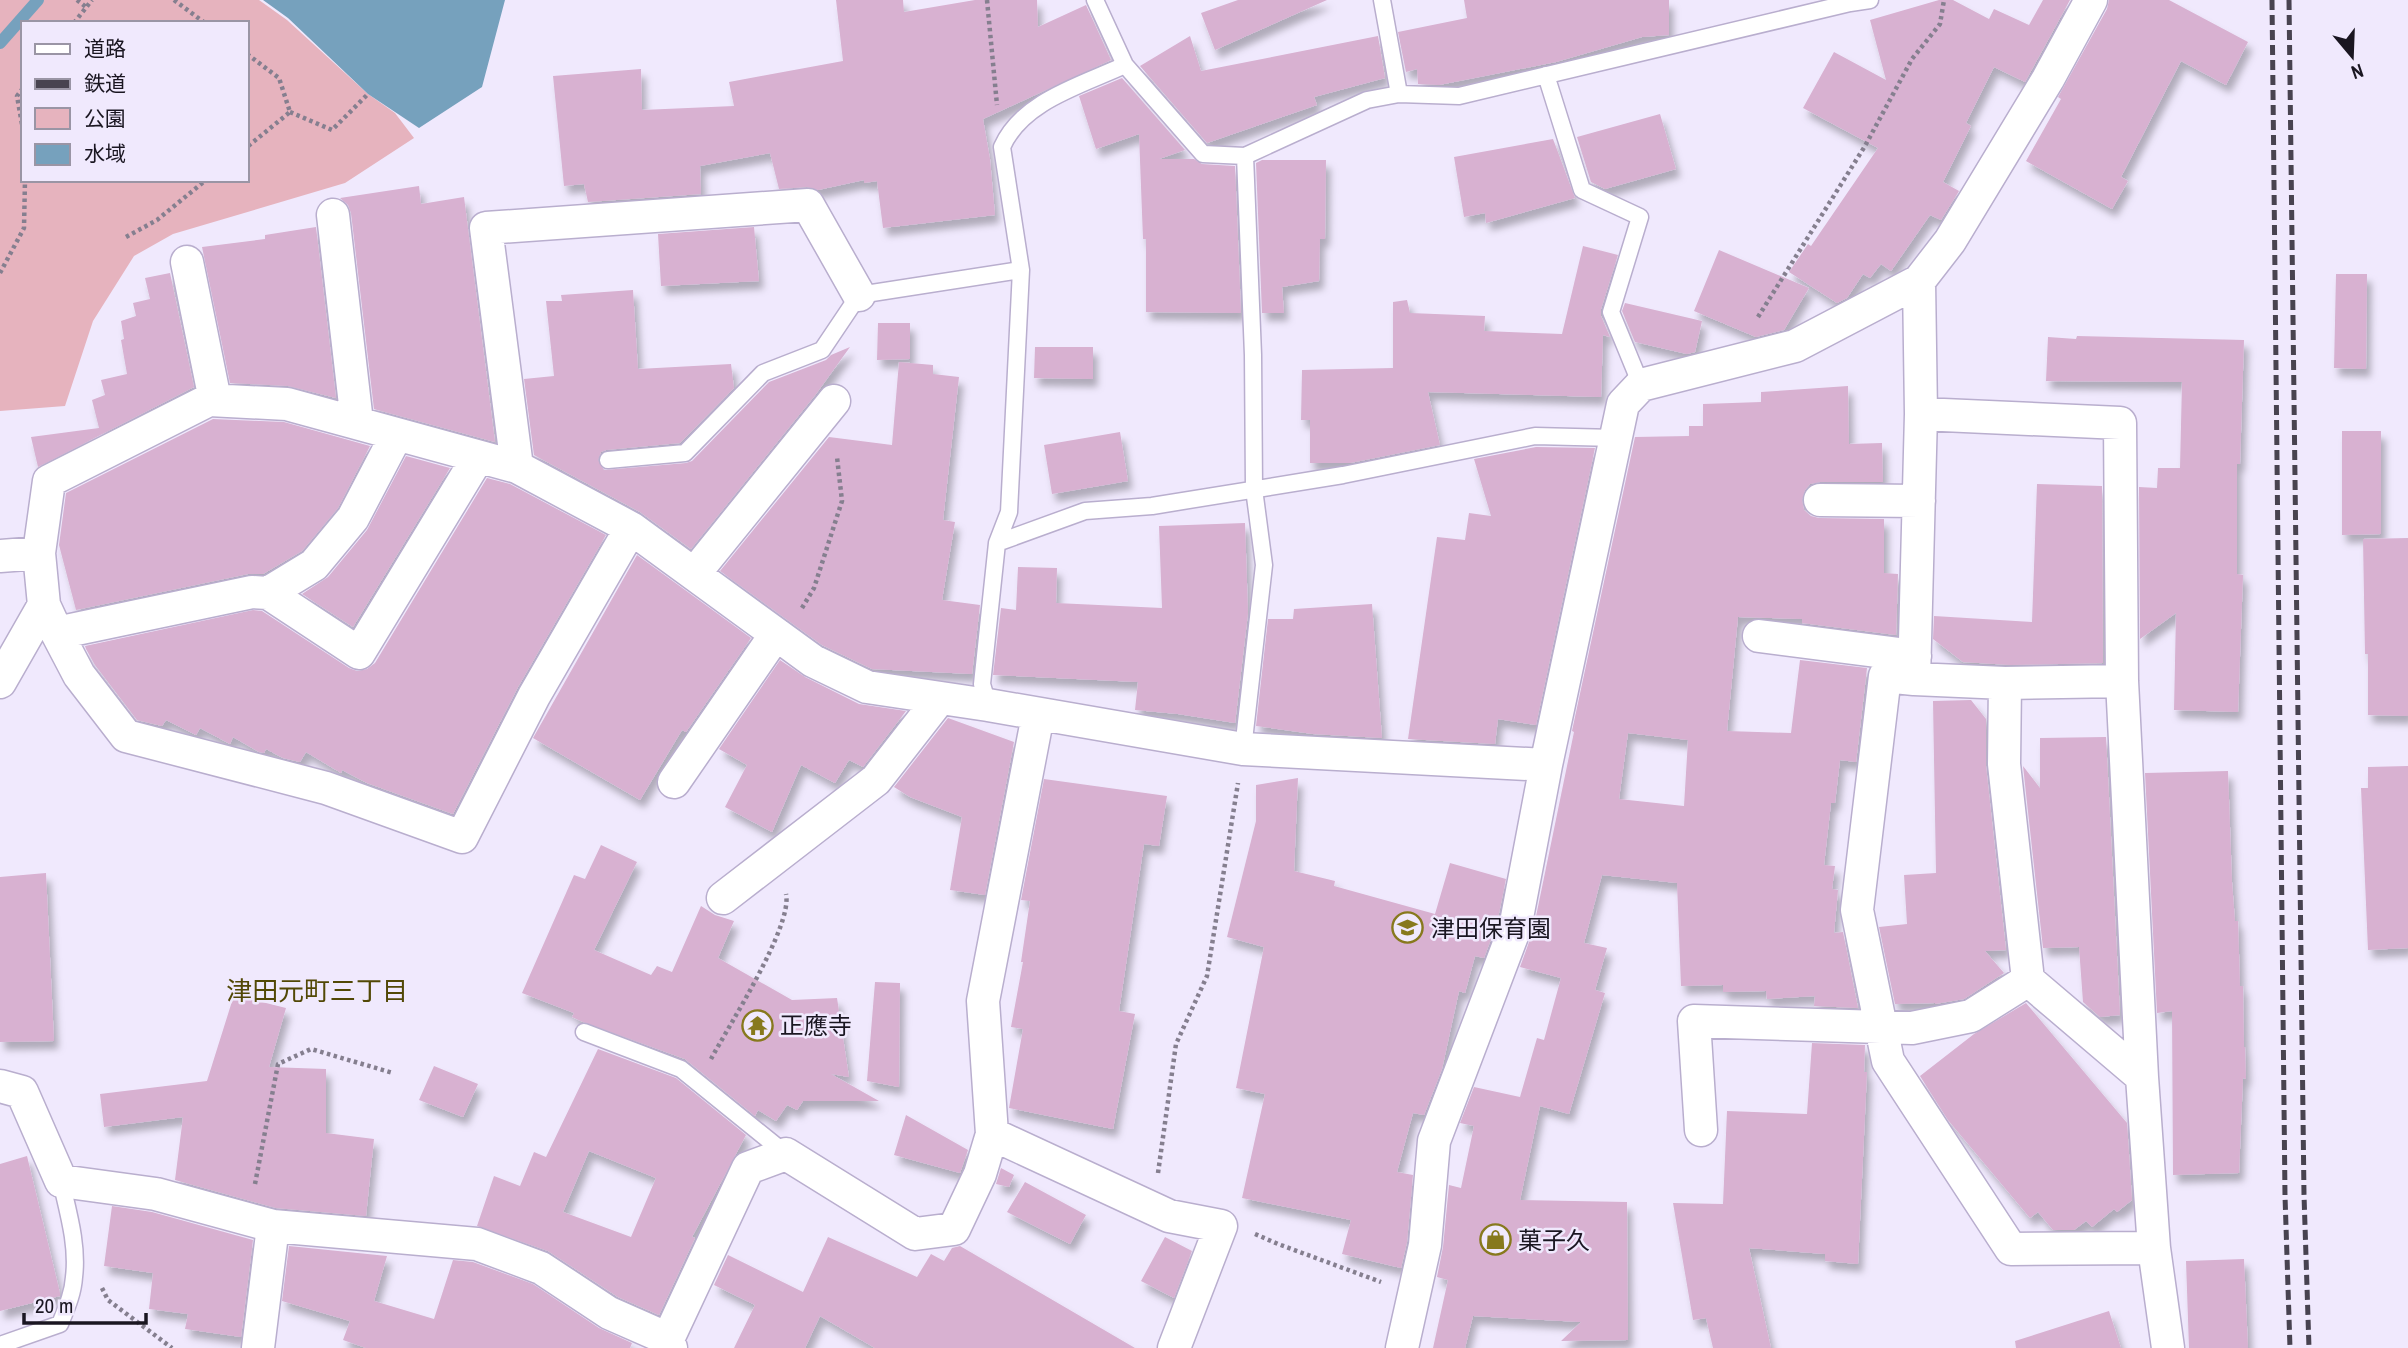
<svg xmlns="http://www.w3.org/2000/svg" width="2408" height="1348" viewBox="0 0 2408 1348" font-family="'Archivo Narrow','Noto Sans JP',sans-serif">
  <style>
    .green { fill: #e6b3be; fill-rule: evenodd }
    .water { fill: #76a1bd }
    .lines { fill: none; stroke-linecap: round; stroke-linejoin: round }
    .stream { stroke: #76a1bd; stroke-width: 12 }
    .building { fill: #d8b1d1; fill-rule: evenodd; filter: url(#shadow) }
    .service-casing { stroke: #b9aece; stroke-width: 19 }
    .minor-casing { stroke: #b9aece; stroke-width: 35 }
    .path { stroke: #857f8f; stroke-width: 4.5; stroke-dasharray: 3.5 3.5; stroke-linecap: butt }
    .service { stroke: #fff; stroke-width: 16 }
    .minor { stroke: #fff; stroke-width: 32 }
    .rail { stroke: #484350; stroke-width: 5; stroke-dasharray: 10 5; stroke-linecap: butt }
    .labels { text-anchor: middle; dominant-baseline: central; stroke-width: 5; stroke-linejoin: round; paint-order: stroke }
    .poi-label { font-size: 24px; fill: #1a1621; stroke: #f0e9fd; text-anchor: start }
    .neighbourhood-label { font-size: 26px; fill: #524806; stroke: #f0e9fd }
  </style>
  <defs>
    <filter id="shadow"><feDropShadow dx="4.5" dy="8" stdDeviation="3.5" flood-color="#0004"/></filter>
  </defs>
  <rect width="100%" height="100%" fill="#f0e9fd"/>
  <path class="green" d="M 0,0 L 259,0 L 287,20 L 368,94 L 395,113 L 414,138 L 345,183 L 173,234 L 134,256 L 93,321 L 65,406 L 0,411 ZM 23,23 L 247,23 L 247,180 L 23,180 Z"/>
  <path class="water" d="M 263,0 L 505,0 L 482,87 L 419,128 L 368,94 L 288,18 Z"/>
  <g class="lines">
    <path class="stream" d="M 0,43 L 38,0"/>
  </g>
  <path class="building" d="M 836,0 L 903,0 L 904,12 L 975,0 L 1037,0 L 1038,27 L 1086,5 L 1111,60 L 983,119 L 990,159 L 995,215 L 883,228 L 877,181 L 864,183 L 864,180 L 818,190 L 807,187 L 779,189 L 770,153 L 700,166 L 701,194 L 588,202 L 584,184 L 564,186 L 553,76 L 641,69 L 642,110 L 734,106 L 729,82 L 843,61 Z
    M 1238,0 L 1327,0 L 1215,50 L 1201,13 Z
    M 1464,0 L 1669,0 L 1669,35 L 1642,37 L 1556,62 L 1439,85 L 1418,84 L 1417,69 L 1406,72 L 1398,32 L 1467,18 Z
    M 1939,0 L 1953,0 L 1989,19 L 1994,9 L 2029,25 L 2043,0 L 2070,0 L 2025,82 L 1994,67 L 1966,123 L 1971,126 L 1943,182 L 1959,191 L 1941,220 L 1930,215 L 1891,271 L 1881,264 L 1870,278 L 1863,274 L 1847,298 L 1837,303 L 1789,272 L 1808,244 L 1811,246 L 1878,148 L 1803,108 L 1834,52 L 1886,80 L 1870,20 Z
    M 2109,0 L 2169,0 L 2248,42 L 2226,85 L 2181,61 L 2121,177 L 2128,181 L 2112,209 L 2026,161 L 2061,99 L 2058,97 L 2107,9 Z
    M 1190,36 L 1201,71 L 1378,36 L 1385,78 L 1314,97 L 1317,105 L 1207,143 L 1140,66 Z
    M 1122,78 L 1185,150 L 1159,159 L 1194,159 L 1202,164 L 1235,166 L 1241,313 L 1146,312 L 1146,239 L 1143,239 L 1139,134 L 1096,149 L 1079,96 Z
    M 1660,114 L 1676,169 L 1605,189 L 1591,182 L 1577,137 Z
    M 1553,139 L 1575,198 L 1486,223 L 1485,213 L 1464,217 L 1454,157 Z
    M 1262,160 L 1326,160 L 1325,239 L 1320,239 L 1319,281 L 1282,287 L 1284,313 L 1262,313 L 1256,163 Z
    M 419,186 L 421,204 L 464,197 L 495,442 L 374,409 L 351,213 L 348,205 L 340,198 Z
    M 316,227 L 336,398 L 288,386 L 230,383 L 202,247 L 265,239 L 265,235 Z
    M 754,227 L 759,281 L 661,286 L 658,234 Z
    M 1583,246 L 1618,255 L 1601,309 L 1601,316 L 1610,337 L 1603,335 L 1601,397 L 1428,392 L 1440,445 L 1350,463 L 1310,463 L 1310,420 L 1301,420 L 1302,370 L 1393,368 L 1393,302 L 1407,300 L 1410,313 L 1485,316 L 1484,331 L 1562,334 Z
    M 1719,250 L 1809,288 L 1784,330 L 1756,337 L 1694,311 Z
    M 170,273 L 194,387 L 38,467 L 31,437 L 99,428 L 92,400 L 105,395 L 101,380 L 127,374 L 121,340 L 124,339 L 121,321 L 136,316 L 133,303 L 150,299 L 145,278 Z
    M 2336,274 L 2367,274 L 2366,369 L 2334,368 Z
    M 633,290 L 638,369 L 731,364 L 734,388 L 680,443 L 606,450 L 601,452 L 598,460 L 604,470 L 686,463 L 692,461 L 769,382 L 826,360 L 831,355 L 850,347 L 816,394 L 691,549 L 640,512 L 534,455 L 524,379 L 554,376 L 546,301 L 562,301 L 561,295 Z
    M 1625,303 L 1702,321 L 1695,352 L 1687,354 L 1635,342 L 1622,311 Z
    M 878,323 L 910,323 L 910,359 L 877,360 Z
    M 2077,336 L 2244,340 L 2240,464 L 2237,464 L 2237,574 L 2243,575 L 2238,712 L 2174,710 L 2176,613 L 2140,639 L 2139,487 L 2157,488 L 2158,468 L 2180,468 L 2182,382 L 2046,381 L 2048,337 L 2076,339 Z
    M 1035,347 L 1093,347 L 1093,379 L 1034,378 Z
    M 899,362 L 933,365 L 933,374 L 959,377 L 943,520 L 955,522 L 942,600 L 980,605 L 972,674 L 872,669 L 822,645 L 720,571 L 829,437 L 892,445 Z
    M 1848,386 L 1849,444 L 1882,443 L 1883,482 L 1820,482 L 1810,484 L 1805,490 L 1802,500 L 1804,510 L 1811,516 L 1819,518 L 1884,519 L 1884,573 L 1898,574 L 1896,635 L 1802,623 L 1802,619 L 1738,617 L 1727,731 L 1791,733 L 1800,660 L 1867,668 L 1856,762 L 1840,760 L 1835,803 L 1831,803 L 1824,865 L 1835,866 L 1832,889 L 1838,890 L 1834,933 L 1843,932 L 1858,1008 L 1814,1006 L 1815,996 L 1767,999 L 1766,991 L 1723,992 L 1723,985 L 1681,986 L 1677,883 L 1602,875 L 1584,943 L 1607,948 L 1595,990 L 1605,993 L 1569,1114 L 1540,1106 L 1520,1200 L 1627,1202 L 1628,1340 L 1561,1341 L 1581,1322 L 1473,1316 L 1465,1348 L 1433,1348 L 1448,1280 L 1437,1277 L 1443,1247 L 1449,1185 L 1461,1188 L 1474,1126 L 1460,1123 L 1474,1087 L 1520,1097 L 1537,1038 L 1544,1040 L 1561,978 L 1520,967 L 1533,931 L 1574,732 L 1572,731 L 1635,437 L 1689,436 L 1689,426 L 1703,426 L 1703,404 L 1761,402 L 1761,392 ZM 1628,733 L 1688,740 L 1684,806 L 1619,799 Z
    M 213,419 L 284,422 L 370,446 L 338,508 L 302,551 L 263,574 L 248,574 L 76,610 L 59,545 L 66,493 Z
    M 2342,431 L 2381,431 L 2381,534 L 2342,535 Z
    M 1120,432 L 1128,481 L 1052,494 L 1044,445 Z
    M 1536,447 L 1595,448 L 1536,725 L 1498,719 L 1495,744 L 1408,739 L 1437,537 L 1465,540 L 1469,513 L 1491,516 L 1474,459 Z
    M 406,456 L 450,468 L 353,627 L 302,594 L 328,577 L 367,530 Z
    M 487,478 L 510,484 L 606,535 L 518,687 L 453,814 L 367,783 L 342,770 L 341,773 L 306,752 L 300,762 L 283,758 L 266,749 L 264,753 L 259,752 L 233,737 L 230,744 L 200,728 L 196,735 L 166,720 L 162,726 L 137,720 L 95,665 L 86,649 L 85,646 L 253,610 L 262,611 L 349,668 L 357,671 L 367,669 L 375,663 Z
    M 2037,484 L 2102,486 L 2103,663 L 2011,665 L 1963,662 L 1933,639 L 1934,616 L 2032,622 Z
    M 1245,523 L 1248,613 L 1235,723 L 1178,714 L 1135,710 L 1138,682 L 993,675 L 1001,608 L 1016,610 L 1018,567 L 1057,568 L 1056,603 L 1162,608 L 1159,526 Z
    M 2408,538 L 2408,716 L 2368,715 L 2368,654 L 2365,654 L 2363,539 Z
    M 637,555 L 751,638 L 686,732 L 682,730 L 640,800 L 533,738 Z
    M 1372,604 L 1382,738 L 1313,734 L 1256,726 L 1268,619 L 1293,619 L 1294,609 Z
    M 780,660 L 805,677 L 859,704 L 906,711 L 863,767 L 849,760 L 835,783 L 801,765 L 772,832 L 725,807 L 747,765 L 719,749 Z
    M 1971,700 L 1986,719 L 1986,766 L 2006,950 L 1985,951 L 2004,973 L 1964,999 L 1935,1004 L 1935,1003 L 1895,1004 L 1879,927 L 1907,924 L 1904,875 L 1936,873 L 1933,701 Z
    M 948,718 L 1014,742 L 985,895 L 950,890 L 962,817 L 910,797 L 894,787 Z
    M 2106,737 L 2120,1015 L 2100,1017 L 2083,1002 L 2079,947 L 2043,948 L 2023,766 L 2040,788 L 2040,738 Z
    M 2408,766 L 2408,948 L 2368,950 L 2361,788 L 2368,788 L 2368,767 Z
    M 2228,771 L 2232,882 L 2235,921 L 2238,921 L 2240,986 L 2243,986 L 2244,1047 L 2245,1047 L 2246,1079 L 2243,1078 L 2239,1173 L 2173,1175 L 2172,1011 L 2157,1013 L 2145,773 Z
    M 1298,778 L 1294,871 L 1335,881 L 1334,886 L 1435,914 L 1450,863 L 1506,879 L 1497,923 L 1484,958 L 1475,956 L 1465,993 L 1459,991 L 1442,1069 L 1424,1115 L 1413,1113 L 1397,1172 L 1413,1175 L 1407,1242 L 1401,1268 L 1342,1254 L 1351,1220 L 1242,1198 L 1265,1094 L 1236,1088 L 1264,947 L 1227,937 L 1256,821 L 1256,785 Z
    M 1044,779 L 1167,796 L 1159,846 L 1144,844 L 1119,1011 L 1135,1014 L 1113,1129 L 1009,1108 L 1023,1029 L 1011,1027 L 1023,962 L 1021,962 L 1030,901 L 1021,900 Z
    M 601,845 L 637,862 L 594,950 L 651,975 L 657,966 L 672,972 L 701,906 L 715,915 L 734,921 L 718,958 L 792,1000 L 837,998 L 849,1077 L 831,1074 L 879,1101 L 803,1101 L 797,1110 L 787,1105 L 776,1121 L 758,1110 L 755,1116 L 685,1059 L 583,1022 L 572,1017 L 574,1013 L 522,993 L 574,875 L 585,879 Z
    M 46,873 L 54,1041 L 0,1042 L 0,877 Z
    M 875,982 L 900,983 L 899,1087 L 867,1081 Z
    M 234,995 L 286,1008 L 269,1067 L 326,1069 L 326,1133 L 374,1139 L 366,1216 L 276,1208 L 175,1180 L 183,1117 L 104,1127 L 100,1094 L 207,1081 Z
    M 2026,1003 L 2127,1123 L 2132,1200 L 2117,1212 L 2114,1209 L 2092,1227 L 2086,1221 L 2074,1230 L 2053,1230 L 2038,1212 L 2030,1218 L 1948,1120 L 1920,1076 L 1974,1034 Z
    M 1812,1043 L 1865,1045 L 1864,1072 L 1867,1072 L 1858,1264 L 1825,1261 L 1825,1254 L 1749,1248 L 1771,1348 L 1713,1348 L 1706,1318 L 1693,1320 L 1673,1203 L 1723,1204 L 1727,1111 L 1807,1114 Z
    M 598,1049 L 676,1078 L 746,1135 L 692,1237 L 695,1238 L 659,1315 L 618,1297 L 548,1251 L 477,1226 L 494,1176 L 520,1186 L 534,1152 L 546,1157 ZM 589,1151 L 656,1178 L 631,1237 L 563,1212 Z
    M 434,1066 L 478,1084 L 463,1117 L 419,1100 Z
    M 906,1115 L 968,1150 L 960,1173 L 894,1155 Z
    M 27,1156 L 60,1293 L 60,1296 L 0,1311 L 0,1164 Z
    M 1001,1168 L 1014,1175 L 1009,1187 L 996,1184 Z
    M 1025,1182 L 1086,1215 L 1070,1244 L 1007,1212 Z
    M 112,1206 L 152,1212 L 253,1240 L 241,1337 L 185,1329 L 188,1314 L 149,1309 L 153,1273 L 104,1266 Z
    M 828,1237 L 917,1277 L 931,1254 L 944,1261 L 952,1248 L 960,1246 L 1135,1348 L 875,1348 L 820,1316 L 805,1348 L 734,1348 L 755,1305 L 714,1285 L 728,1255 L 803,1292 Z
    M 1165,1237 L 1192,1251 L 1174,1298 L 1141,1281 Z
    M 289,1246 L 387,1256 L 374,1301 L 434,1319 L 453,1260 L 473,1262 L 533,1284 L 599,1328 L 632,1343 L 630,1348 L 366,1348 L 343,1340 L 350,1321 L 282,1301 Z
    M 2244,1259 L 2248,1348 L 2189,1348 L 2186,1261 Z
    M 2109,1311 L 2121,1348 L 2016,1348 L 2015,1341 Z"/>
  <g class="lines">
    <defs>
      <path id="service" d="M 1095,0 L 1125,65 L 1203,154 L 1245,156 L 1367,100 L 1399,94 L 1459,96 L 1850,3 L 1870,0
        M 1382,0 L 1399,94
        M 1546,75 L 1582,190 L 1640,217 L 1611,312 L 1641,385
        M 608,460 L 685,453 L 763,373 L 822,350 L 859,295 L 1021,270
        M 997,543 L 1085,511 L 1152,506 L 1343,475 L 1535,436 L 1615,438
        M 988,705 L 982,684 L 997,543 L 1009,512 L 1021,270 L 1002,147 C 1022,101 1082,85 1125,65
        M 1243,749 L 1264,565 L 1254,489 L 1253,355 L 1245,156
        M 584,1032 L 681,1069 L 786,1154
        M 0,1345 L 60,1324 C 66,1309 73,1294 74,1277 C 78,1245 68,1212 61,1181"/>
      <path id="minor" d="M 333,215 L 357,422
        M 187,262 L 215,400
        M 1919,281 L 1921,414 L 1914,679 L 2005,683 L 2122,681
        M 1921,414 L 2120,423 L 2122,681 L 2142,1077 L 2154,1248 L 2168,1348
        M 517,467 L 486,228 L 808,205 L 859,295
        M 1820,500 L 1919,501
        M 39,553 L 49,481 L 209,400 L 287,404 L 517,467 L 631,528 L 813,661 L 867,687 L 988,705 L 1243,749 L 1546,765
        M 0,556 L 39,553 L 44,605 L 57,633 L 79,675 L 126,736 L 326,788 L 462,837 L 534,696 L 631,528
        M 694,574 L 834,401
        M 268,593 L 314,565 L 353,518 L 397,434
        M 57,633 L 252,592 L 268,593 L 359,653 L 478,457
        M 1759,636 L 1915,656
        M 1914,679 L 1885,676 L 1857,910 L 1888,1061 L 2011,1249 L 2154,1248
        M 0,682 L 44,605
        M 2005,683 L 2004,764 L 2028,980 L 2142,1077
        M 674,782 L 776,634
        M 723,898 L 876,780 L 940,698
        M 0,1086 L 22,1092 L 61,1181 L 156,1194 L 273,1226 L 477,1244 L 541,1268 L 609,1313 L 668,1339 L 671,1348
        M 1701,1130 L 1694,1021 L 1912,1028 L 1971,1016 L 2028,980
        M 992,1134 L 1169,1216 L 1221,1226 L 1174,1348
        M 668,1339 L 748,1168 L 786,1154 L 915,1234 L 954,1229 L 980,1174 L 992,1134 L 983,1001 L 1038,715
        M 258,1348 L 273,1226
        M 1402,1348 L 1425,1245 L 1434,1141 L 1515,928 L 1546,765 L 1623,404 L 1641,385 L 1795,346 L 1919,281 L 1950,241 L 2048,79 L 2091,0"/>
    </defs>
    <use href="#service" class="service-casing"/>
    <use href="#minor" class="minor-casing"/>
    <path class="path" d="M 77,0 L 86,7
      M 174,0 L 205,23
      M 987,0 L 997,105
      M 74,23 L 92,0
      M 247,54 L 279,78 L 290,112 L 247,147
      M 23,88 L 17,96 L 23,130
      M 290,112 L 332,130 L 368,94
      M 126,237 L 157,220 L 206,180
      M 0,273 L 24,228 L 25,180
      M 1758,317 L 1865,146 L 1912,59 L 1940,24 L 1944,0
      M 802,608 L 814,588 L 842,501 L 837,457
      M 711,1059 C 728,1027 793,926 786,894
      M 1158,1173 L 1176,1044 L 1207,976 L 1238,783
      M 255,1184 L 278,1064 L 311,1049 L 393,1073
      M 1255,1234 L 1278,1244 L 1381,1282
      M 102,1288 L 108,1300 L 172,1348"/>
    <use href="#service" class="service"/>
    <use href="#minor" class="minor"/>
    <path class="rail" d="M 2272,0 L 2285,1196 L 2290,1348
      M 2289,0 L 2304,1195 L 2309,1348"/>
  </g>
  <defs>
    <symbol id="school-ring" viewBox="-11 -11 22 22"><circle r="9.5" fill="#f0e9fd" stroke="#87791d" stroke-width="1.5"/><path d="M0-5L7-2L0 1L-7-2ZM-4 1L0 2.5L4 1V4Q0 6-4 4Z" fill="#87791d"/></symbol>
    <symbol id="temple-ring" viewBox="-11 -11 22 22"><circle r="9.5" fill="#f0e9fd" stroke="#87791d" stroke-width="1.5"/><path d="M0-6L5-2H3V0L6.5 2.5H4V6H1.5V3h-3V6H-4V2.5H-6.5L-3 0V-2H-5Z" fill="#87791d"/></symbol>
    <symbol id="shop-ring" viewBox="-11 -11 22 22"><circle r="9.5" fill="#f0e9fd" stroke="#87791d" stroke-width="1.5"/><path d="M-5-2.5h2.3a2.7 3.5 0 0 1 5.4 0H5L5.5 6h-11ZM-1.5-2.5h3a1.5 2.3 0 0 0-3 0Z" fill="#87791d"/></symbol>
  </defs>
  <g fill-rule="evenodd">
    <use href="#school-ring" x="1390" y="910" width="35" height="35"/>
    <use href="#temple-ring" x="740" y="1008" width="35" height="35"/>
    <use href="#shop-ring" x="1478" y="1222" width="35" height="35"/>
  </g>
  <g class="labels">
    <g class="poi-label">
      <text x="1431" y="928">津田保育園</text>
      <text x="780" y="1025">正應寺</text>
      <text x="1518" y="1240">菓子久</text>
    </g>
    <g class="neighbourhood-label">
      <text x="317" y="990">津田元町三丁目</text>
    </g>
  </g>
  <rect x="21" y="21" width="228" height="161" fill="#f0e9fd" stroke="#9a95a5" stroke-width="2"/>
  <rect x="35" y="44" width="35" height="10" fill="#ffffff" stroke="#9a95a5" stroke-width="2"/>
  <text x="84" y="56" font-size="21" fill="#1a1621">道路</text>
  <rect x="35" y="79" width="35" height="10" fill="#484350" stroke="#9a95a5" stroke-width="2"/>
  <text x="84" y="91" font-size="21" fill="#1a1621">鉄道</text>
  <rect x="35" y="108" width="35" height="21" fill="#e6b3be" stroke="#9a95a5" stroke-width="2"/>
  <text x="84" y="126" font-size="21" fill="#1a1621">公園</text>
  <rect x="35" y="144" width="35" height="21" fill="#76a1bd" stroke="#9a95a5" stroke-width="2"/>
  <text x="84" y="161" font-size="21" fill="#1a1621">水域</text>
  <g transform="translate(2352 56) rotate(161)" stroke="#f0e9fd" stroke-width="5" paint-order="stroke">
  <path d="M0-5L12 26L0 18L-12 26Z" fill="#1a1621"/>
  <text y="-10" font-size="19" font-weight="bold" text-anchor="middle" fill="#1a1621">N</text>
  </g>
  <path d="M24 1313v10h122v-10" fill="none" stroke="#1a1621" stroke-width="3.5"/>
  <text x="35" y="1313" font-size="21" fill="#1a1621" stroke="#f0e9fd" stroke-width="5" paint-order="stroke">20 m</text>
</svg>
